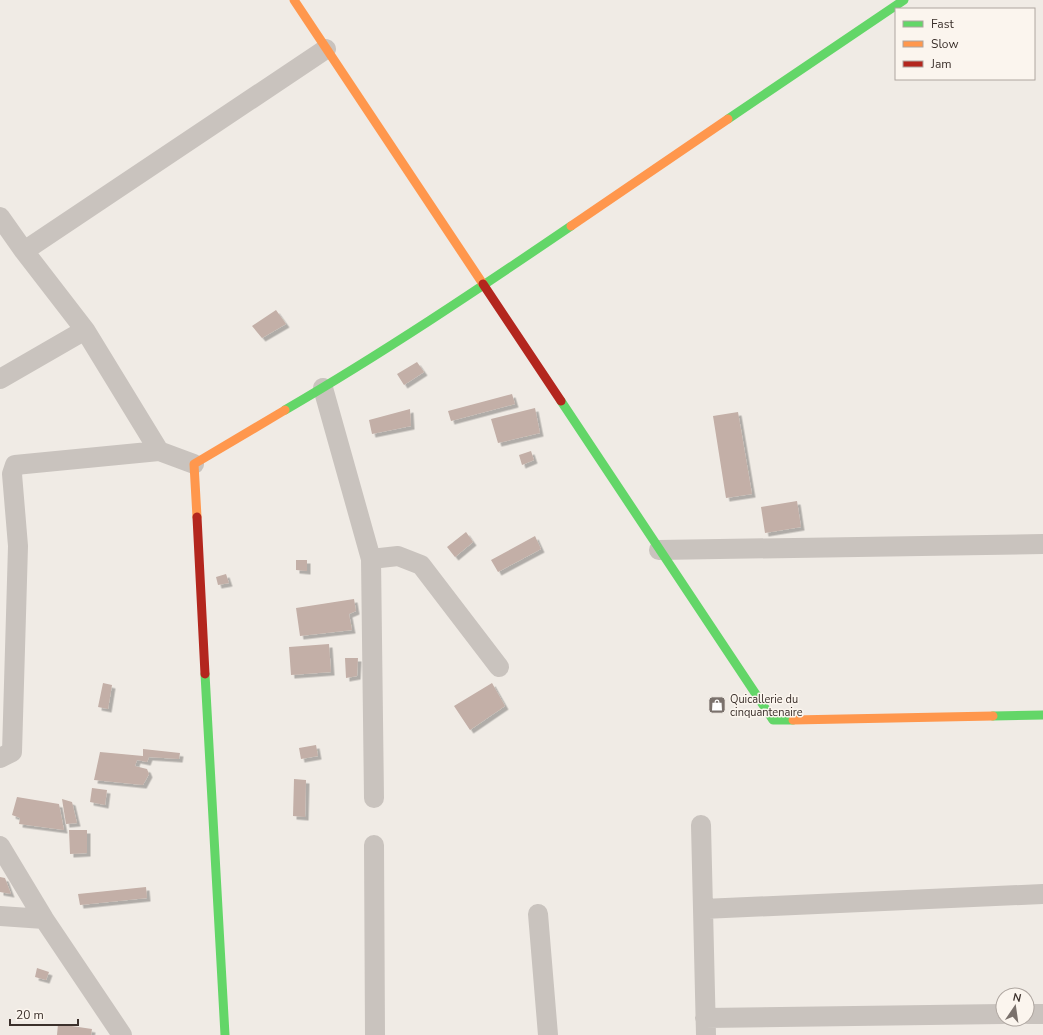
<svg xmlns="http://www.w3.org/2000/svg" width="1043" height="1035" viewBox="0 0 1043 1035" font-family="'Nunito Sans',sans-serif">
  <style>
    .building { fill: #c3afa7; filter: url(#shadow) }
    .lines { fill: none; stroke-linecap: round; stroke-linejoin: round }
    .street { stroke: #c9c3be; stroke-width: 20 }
    .fast { stroke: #63d668; stroke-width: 9 }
    .slow { stroke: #ff974d; stroke-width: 9 }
    .jam { stroke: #b3261e; stroke-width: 9 }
    .labels { text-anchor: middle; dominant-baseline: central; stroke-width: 3; stroke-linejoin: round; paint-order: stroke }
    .poi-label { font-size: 11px; fill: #3b302b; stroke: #fbf5ee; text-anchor: start }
  </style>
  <defs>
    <filter id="shadow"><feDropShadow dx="3.5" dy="3.5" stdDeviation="0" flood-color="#0004"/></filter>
  </defs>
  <rect width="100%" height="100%" fill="#f0ebe5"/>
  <path class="building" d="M 276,310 L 286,324 L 262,338 L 252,326 Z
    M 417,362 L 424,372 L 404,385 L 397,374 Z
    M 512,394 L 515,404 L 451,421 L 448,411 Z
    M 535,408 L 540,433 L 498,443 L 491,419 Z
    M 410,409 L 411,426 L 372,434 L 369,420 Z
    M 738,412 L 752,494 L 726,498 L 713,416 Z
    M 531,451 L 534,460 L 522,465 L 519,455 Z
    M 797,501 L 801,527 L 765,533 L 761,507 Z
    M 466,532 L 473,542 L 455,557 L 447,547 Z
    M 535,536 L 541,549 L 498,572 L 491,560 Z
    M 296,560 L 307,560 L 307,571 L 296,570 Z
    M 226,574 L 229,583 L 218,585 L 216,577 Z
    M 354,599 L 356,611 L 349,614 L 352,630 L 300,636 L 296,608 Z
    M 329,644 L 331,672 L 291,675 L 289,647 Z
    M 345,658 L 358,658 L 357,676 L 346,678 Z
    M 103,683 L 112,685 L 108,709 L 98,707 Z
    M 492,683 L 505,706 L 470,730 L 454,706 Z
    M 316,745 L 318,756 L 301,759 L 299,748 Z
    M 143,749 L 180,753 L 179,759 L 149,757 L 147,762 L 137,760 L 135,766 L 147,769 L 149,774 L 143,785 L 94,780 L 100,752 L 143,756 Z
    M 294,779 L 306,780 L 305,817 L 293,816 Z
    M 92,788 L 107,790 L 105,805 L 90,802 Z
    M 17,797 L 59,804 L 64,830 L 19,824 L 20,818 L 12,815 Z
    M 62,799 L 72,802 L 77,823 L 66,824 Z
    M 69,830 L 87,830 L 87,853 L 70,854 Z
    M 0,877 L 5,878 L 11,894 L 0,892 Z
    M 146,887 L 147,898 L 80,905 L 78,894 Z
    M 37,968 L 49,972 L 46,980 L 35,977 Z
    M 58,1024 L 92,1029 L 91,1035 L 57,1035 Z"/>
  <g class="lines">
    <path class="street" d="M 0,217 L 24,251 L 85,330 L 159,451
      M 24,251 L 326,49
      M 0,379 L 85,330
      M 323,388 L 371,559 L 374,798
      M 659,550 L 1043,544
      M 371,559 L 398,556 L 421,565 L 499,667
      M 0,758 L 12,752 L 18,546 L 12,474 L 15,465 L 159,451 L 194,464
      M 701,825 L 706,1035
      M 374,845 L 375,1035
      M 0,846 L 44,919 L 122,1035
      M 703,909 L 1043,894
      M 538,914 L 548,1035
      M 0,916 L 44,919
      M 1027,1014 L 1043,1014
      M 705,1018 L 1003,1014"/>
    <path class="fast" d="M 728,119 L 904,0
      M 561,401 L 773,720 L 793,720
      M 285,410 C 383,353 477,290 571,226
      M 205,674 L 225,1035
      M 993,716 L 1043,715"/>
    <path class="slow" d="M 294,0 L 483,284
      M 571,226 L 728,119
      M 197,517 L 194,464 L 285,410
      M 793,720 L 993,716"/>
    <path class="jam" d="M 483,284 L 561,401
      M 197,517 L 205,674"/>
  </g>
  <defs>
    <symbol id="shop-square" viewBox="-11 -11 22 22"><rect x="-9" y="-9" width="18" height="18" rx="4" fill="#7a716c" stroke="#fbf5ee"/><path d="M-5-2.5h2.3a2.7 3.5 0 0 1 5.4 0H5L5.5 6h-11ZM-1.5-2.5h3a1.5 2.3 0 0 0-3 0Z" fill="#fff"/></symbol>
  </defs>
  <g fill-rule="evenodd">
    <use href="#shop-square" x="707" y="695" width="20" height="20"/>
  </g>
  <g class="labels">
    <g class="poi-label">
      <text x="730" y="699">Quicallerie du<tspan x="730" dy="13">cinquantenaire</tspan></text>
    </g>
  </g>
  <rect x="895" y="8" width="140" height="72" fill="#fbf5ee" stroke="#aea6a0"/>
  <rect x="903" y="21" width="20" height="6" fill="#63d668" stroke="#aea6a0"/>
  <text x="931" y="28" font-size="12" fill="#3b302b">Fast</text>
  <rect x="903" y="41" width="20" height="6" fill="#ff974d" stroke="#aea6a0"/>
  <text x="931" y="48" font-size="12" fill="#3b302b">Slow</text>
  <rect x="903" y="61" width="20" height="6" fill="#b3261e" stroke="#aea6a0"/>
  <text x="931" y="68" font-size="12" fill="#3b302b">Jam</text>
  <g transform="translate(1015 1007) rotate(13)"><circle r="19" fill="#fbf5ee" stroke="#aea6a0"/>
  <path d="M0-3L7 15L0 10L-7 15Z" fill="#7a716c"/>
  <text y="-6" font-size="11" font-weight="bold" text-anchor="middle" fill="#3b302b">N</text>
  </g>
  <path d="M10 1019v6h68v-6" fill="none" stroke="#3b302b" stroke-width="2"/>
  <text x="16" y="1019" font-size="12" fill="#3b302b" stroke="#fbf5ee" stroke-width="3" paint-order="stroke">20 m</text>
</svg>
